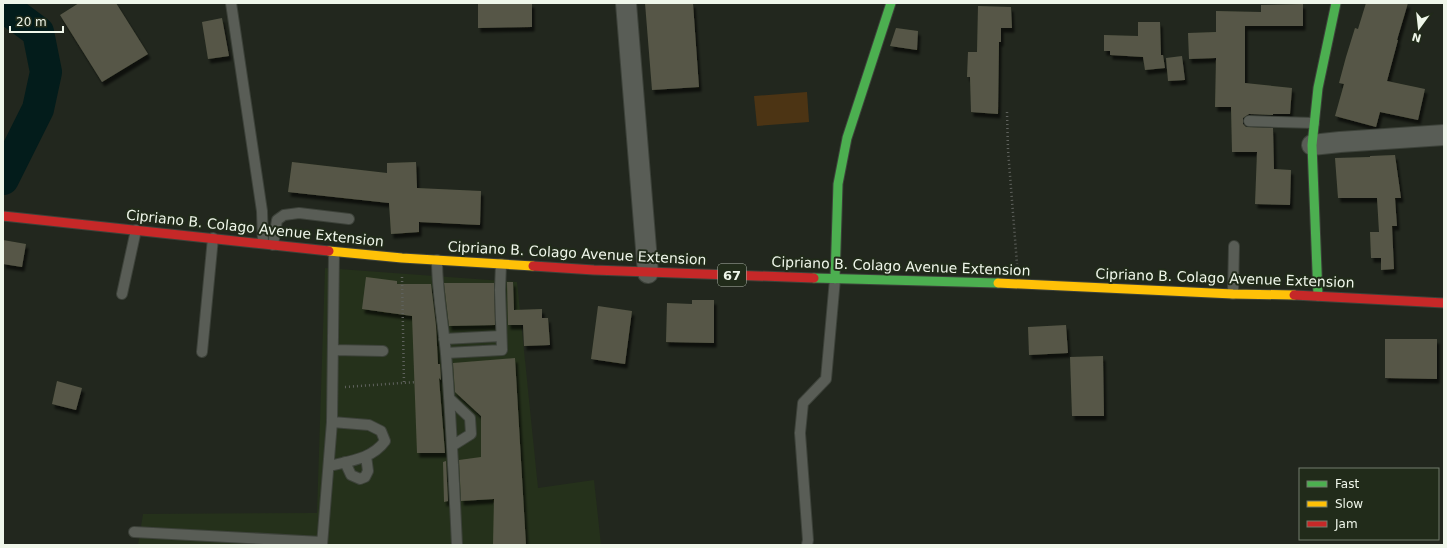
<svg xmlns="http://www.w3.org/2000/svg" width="1447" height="548" viewBox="0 0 1447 548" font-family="'DejaVu Sans',sans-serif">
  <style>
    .built { fill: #25311b }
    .green { fill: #4c3414 }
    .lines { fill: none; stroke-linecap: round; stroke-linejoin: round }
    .river { stroke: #031c1b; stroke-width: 32 }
    .building { fill: #565746; filter: url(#shadow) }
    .lane-casing { stroke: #3d423a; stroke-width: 12 }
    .street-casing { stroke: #3d423a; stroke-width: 22 }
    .fast-casing { stroke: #3d423a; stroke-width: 11 }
    .slow-casing { stroke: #3d423a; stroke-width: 11 }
    .jam-casing { stroke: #3d423a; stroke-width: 11 }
    .path { stroke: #5f625d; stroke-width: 2.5; stroke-dasharray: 1 3; stroke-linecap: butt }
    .lane { stroke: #595d56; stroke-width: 10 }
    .street { stroke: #595d56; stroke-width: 20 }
    .fast { stroke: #4caf50; stroke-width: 9 }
    .slow { stroke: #ffc107; stroke-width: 9 }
    .jam { stroke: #c62828; stroke-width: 9 }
    .labels { text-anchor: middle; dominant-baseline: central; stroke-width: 4; stroke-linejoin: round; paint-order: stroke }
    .shield { fill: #212b1a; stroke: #b1b9ac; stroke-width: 1 }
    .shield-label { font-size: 13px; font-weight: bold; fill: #eff6ea }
    .street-label { font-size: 14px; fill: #eff6ea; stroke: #212b1a }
  </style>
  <defs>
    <filter id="shadow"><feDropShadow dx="2.5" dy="4.5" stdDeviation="1" flood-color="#0009"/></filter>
  </defs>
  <rect width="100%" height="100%" fill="#22271e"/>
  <path class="built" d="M 325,268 L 517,282 L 538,488 L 594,480 L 601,545 L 138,545 L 143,514 L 317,513 Z"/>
  <path class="green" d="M 807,92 L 809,122 L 757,126 L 754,96 Z"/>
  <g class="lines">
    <path class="river" d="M 3,6 L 38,32 L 46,72 L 38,109 L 3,179"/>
  </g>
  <path class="building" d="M 79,3 L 116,3 L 148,54 L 102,82 L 60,15 Z
    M 478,3 L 532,3 L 532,27 L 478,28 Z
    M 645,3 L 693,3 L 699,87 L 652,90 Z
    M 1366,3 L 1408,3 L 1397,40 L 1398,40 L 1387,81 L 1425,89 L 1418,120 L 1380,112 L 1376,127 L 1335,116 L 1344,84 L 1339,83 L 1346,57 L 1355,28 L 1358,29 Z
    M 1303,4 L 1303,26 L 1245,26 L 1245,83 L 1292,88 L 1290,114 L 1273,114 L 1273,115 L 1249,114 L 1243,118 L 1243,124 L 1246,127 L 1273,128 L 1274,169 L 1291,170 L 1290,205 L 1255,204 L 1257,152 L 1232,152 L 1231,107 L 1215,107 L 1216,58 L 1189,59 L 1188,33 L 1216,32 L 1216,11 L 1261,12 L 1261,5 Z
    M 978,6 L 1011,7 L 1012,28 L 1001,28 L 1001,42 L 999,42 L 998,114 L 971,112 L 970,77 L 967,77 L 968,52 L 977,52 Z
    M 222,18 L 229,56 L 208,59 L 202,22 Z
    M 1138,22 L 1160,22 L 1161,55 L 1163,55 L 1165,68 L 1145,70 L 1143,57 L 1110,55 L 1110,51 L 1104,51 L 1104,35 L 1138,36 Z
    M 896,28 L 918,31 L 917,50 L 890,46 Z
    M 1182,56 L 1185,80 L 1168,81 L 1166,58 Z
    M 1395,155 L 1401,198 L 1395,198 L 1397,226 L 1392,226 L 1394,269 L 1381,270 L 1381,258 L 1371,258 L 1370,232 L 1379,232 L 1377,198 L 1338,198 L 1335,158 L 1370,157 L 1370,156 Z
    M 292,162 L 387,173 L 387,163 L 416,162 L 417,188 L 481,191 L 480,225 L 419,222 L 419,232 L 391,234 L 389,203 L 288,192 Z
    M 3,240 L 26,244 L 22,267 L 3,264 Z
    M 366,277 L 397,281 L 397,284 L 431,284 L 436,326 L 438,364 L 440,364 L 441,380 L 439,378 L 445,453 L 417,453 L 412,316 L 362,309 Z
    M 507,282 L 513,282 L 514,310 L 542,309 L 542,318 L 548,318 L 550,345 L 524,346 L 523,325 L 508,325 Z
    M 444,283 L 494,283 L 495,325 L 449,326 Z
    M 692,300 L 714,300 L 714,343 L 666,342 L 667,303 L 692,304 Z
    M 598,306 L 632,311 L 625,364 L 591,359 Z
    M 1066,325 L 1068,353 L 1029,355 L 1028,327 Z
    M 1385,339 L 1437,339 L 1437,379 L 1385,378 Z
    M 1103,356 L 1104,416 L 1072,416 L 1070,357 Z
    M 515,358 L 526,545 L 493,545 L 494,499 L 461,501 L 459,460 L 481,457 L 481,416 L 455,392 L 453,363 Z
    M 57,381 L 82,388 L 76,410 L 52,404 Z
    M 446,461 L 448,501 L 444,502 L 443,462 Z"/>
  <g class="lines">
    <defs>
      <path id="lane" d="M 231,3 L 262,211 L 263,243
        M 1249,121 L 1314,123
        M 273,245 L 277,220 L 284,215 L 299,213 L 349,219
        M 437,260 C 437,292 443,322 446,354 C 451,417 454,481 457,545
        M 122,294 L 136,230
        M 1233,294 L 1234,246
        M 444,339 L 501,336
        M 333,350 L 383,351
        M 202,352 L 213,238
        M 446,353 L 502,350 L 500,290 L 501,264
        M 449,398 L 470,418 L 471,434 L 452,446
        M 345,462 L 351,475 L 360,479 L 365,477 L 368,471 L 366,456
        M 329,466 C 350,461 372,459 385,441 L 381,431 L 369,425 L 332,422
        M 134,532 L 322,542
        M 322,545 L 332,422 L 334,252
        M 807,545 L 808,540 L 800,433 L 803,403 L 826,379 L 835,279"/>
      <path id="street" d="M 626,3 L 648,273
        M 1312,145 L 1340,142 L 1444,135"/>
      <path id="fast" d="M 814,278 L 998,283
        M 835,279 L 838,184 L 847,138 L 891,3
        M 1318,296 L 1312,145 L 1318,88 L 1336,3"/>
      <path id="slow" d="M 329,251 L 402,258 L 533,266
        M 998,283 L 1233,294 L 1294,295"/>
      <path id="jam" d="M 3,216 L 329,251
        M 533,266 L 594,270 L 814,278
        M 1294,295 L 1444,303"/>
    </defs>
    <use href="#lane" class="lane-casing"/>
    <use href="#street" class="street-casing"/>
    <use href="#fast" class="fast-casing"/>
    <use href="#slow" class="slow-casing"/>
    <use href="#jam" class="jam-casing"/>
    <path class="path" d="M 1007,112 L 1008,150 L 1017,264
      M 402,277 L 404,383
      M 345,387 L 416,382"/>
    <use href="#lane" class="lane"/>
    <use href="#street" class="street"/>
    <use href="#fast" class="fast"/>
    <use href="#slow" class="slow"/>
    <use href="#jam" class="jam"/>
  </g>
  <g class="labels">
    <rect class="shield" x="718" y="264" width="28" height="22" rx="3"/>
    <g class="shield-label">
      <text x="732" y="275">67</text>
    </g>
    <g class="street-label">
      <text transform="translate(255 228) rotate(6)">Cipriano B. Colago Avenue Extension</text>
      <text transform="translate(577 253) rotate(3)">Cipriano B. Colago Avenue Extension</text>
      <text transform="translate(901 266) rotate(2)">Cipriano B. Colago Avenue Extension</text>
      <text transform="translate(1225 278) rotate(2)">Cipriano B. Colago Avenue Extension</text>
    </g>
  </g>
  <rect width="1447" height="548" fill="none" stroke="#eff6ea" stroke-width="8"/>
  <rect x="1299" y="468" width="140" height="72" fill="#212b1a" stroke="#737c6d"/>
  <rect x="1307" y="481" width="20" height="6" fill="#4caf50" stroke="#737c6d"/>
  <text x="1335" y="488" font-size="12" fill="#eff6ea">Fast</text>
  <rect x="1307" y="501" width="20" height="6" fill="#ffc107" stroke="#737c6d"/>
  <text x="1335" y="508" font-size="12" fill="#eff6ea">Slow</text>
  <rect x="1307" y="521" width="20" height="6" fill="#c62828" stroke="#737c6d"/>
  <text x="1335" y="528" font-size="12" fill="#eff6ea">Jam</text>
  <g transform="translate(1419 28) rotate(195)" stroke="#212b1a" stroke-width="3" paint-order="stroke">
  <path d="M0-3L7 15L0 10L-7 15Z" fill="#eff6ea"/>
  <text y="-6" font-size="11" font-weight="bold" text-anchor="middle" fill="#eff6ea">N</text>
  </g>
  <path d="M10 26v6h53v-6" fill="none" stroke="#eff6ea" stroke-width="2"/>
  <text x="16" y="26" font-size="12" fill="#eff6ea" stroke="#212b1a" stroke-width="3" paint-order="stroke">20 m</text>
</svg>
